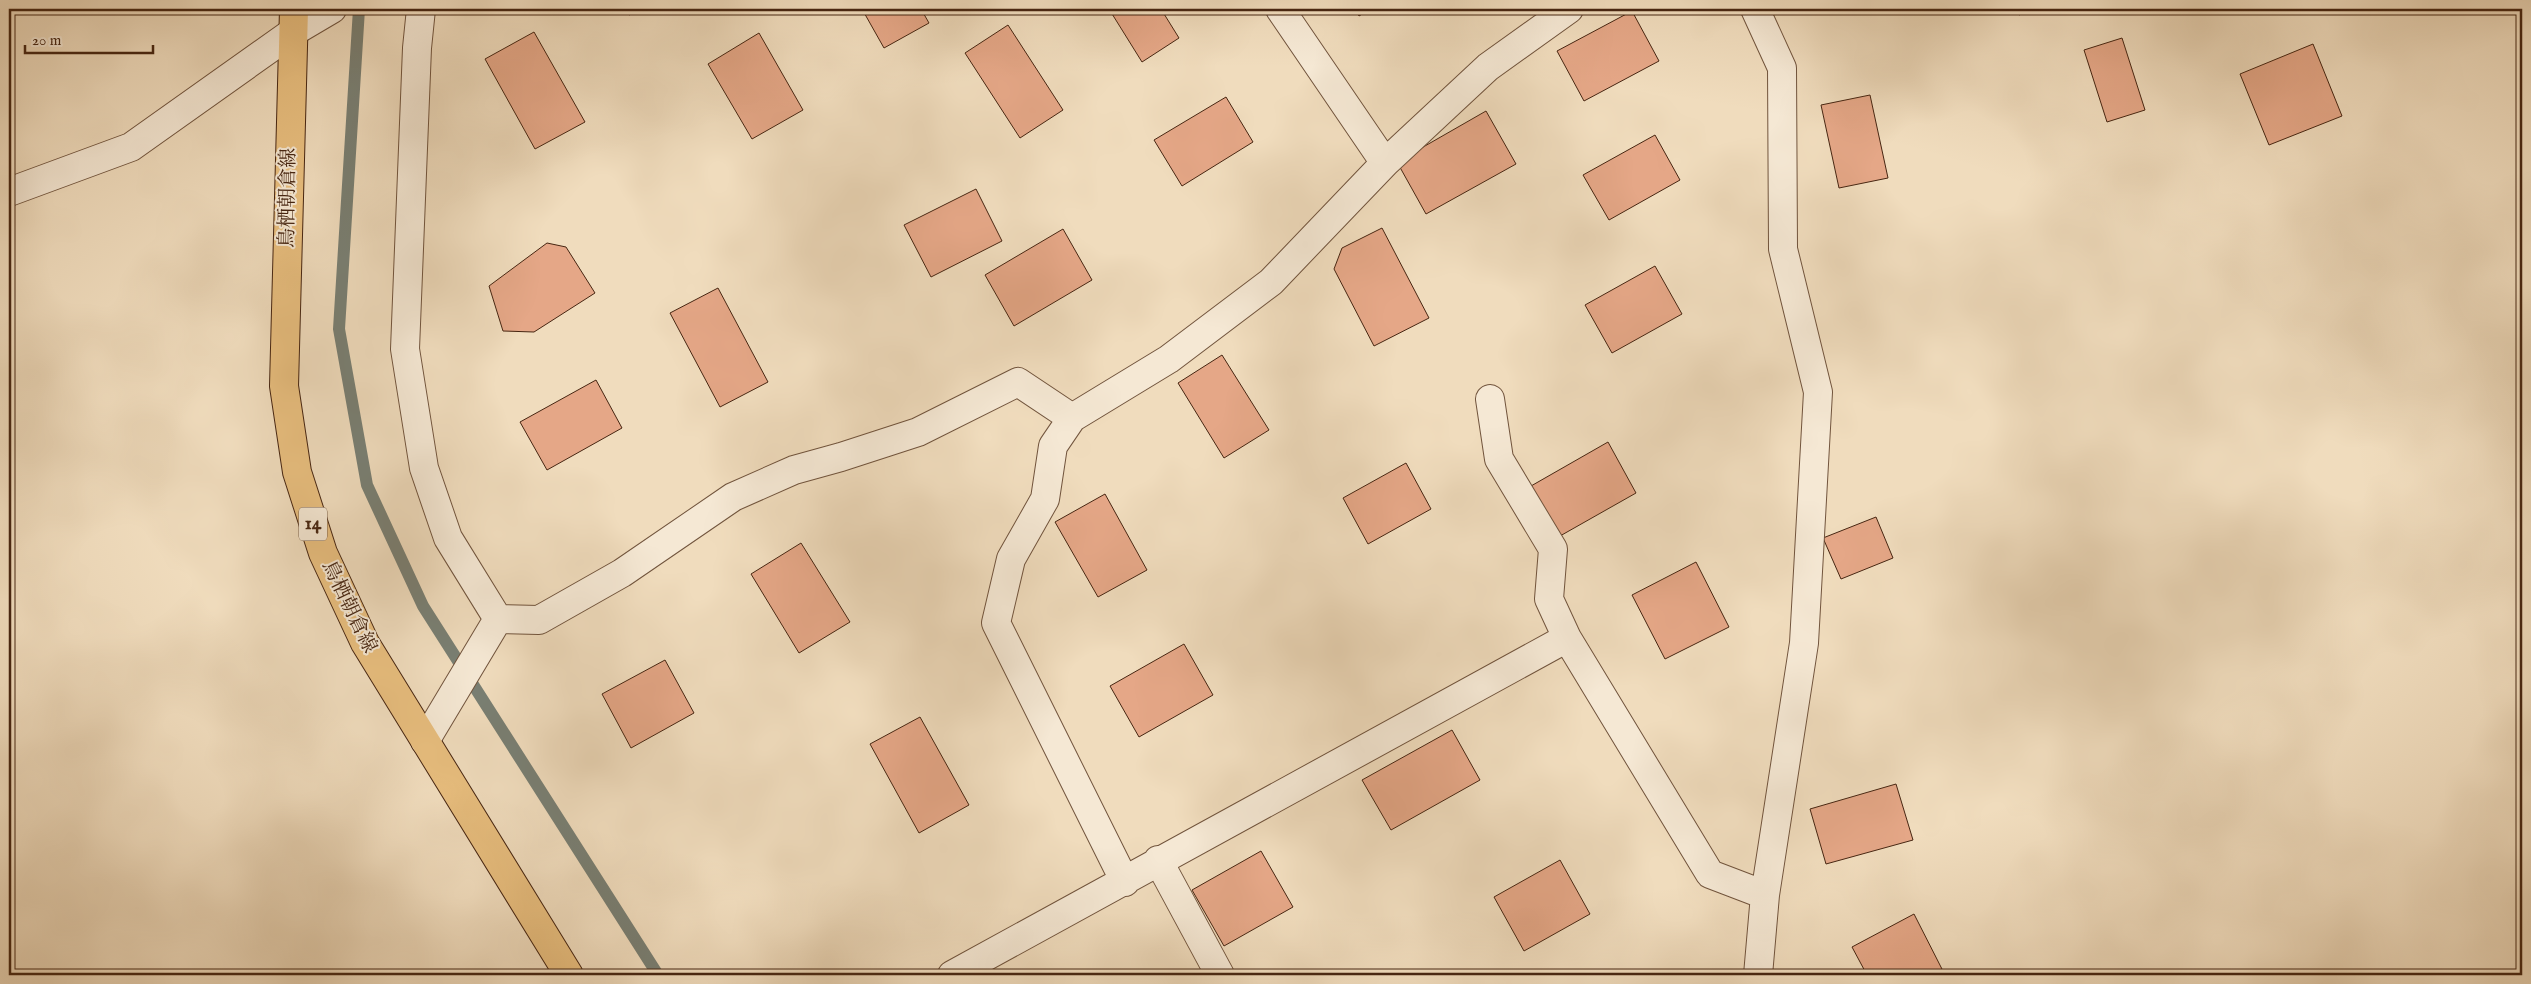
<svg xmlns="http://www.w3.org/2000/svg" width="2531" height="984" viewBox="0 0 2531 984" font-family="'IM FELL English','Noto Serif JP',serif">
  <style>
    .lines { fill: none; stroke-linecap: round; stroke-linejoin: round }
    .stream { stroke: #797f73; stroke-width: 12 }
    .building { fill: #e5a787; stroke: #472612 }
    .street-casing { stroke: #71543d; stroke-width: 30 }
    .primary-casing { stroke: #472612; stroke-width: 30 }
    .street { stroke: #f5e8d4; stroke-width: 28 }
    .primary { stroke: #e8be7e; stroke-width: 28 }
    .labels { text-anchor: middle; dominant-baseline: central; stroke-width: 4; stroke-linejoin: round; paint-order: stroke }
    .shield { fill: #f5e8d4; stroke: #7b604c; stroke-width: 1 }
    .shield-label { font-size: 19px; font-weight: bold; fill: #472612 }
    .street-label { font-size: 20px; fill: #472612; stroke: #f5e8d4 }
  </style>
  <rect width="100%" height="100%" fill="#f0dcbd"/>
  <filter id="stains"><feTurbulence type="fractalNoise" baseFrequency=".004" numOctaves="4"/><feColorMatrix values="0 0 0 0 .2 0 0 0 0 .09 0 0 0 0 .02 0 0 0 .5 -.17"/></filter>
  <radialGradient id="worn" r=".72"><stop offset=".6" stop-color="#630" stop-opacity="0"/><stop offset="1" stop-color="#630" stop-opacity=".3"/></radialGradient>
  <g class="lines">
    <path class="stream" d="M 359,9 L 339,329 L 367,485 L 423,606 L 658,975"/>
  </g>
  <path class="building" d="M 625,9 L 641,9 L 629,15 Z
    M 862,9 L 921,9 L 929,23 L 884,48 Z
    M 1109,9 L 1161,9 L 1179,38 L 1142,62 Z
    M 1355,9 L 1370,9 L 1359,16 Z
    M 2008,9 L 2023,9 L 2020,15 Z
    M 1632,11 L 1659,61 L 1584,101 L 1557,51 Z
    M 1008,25 L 1063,110 L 1020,138 L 965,53 Z
    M 534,32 L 585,122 L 535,149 L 485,59 Z
    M 759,33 L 803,110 L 752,139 L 708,64 Z
    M 2122,38 L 2145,110 L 2107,122 L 2084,50 Z
    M 2313,44 L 2342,116 L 2269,145 L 2240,74 Z
    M 1870,95 L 1888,178 L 1839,188 L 1821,105 Z
    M 1226,97 L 1253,142 L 1182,186 L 1154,140 Z
    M 1486,111 L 1516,164 L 1426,214 L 1397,162 Z
    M 1655,135 L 1680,180 L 1609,220 L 1583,175 Z
    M 976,189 L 1002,241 L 931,277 L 904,225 Z
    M 1382,228 L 1429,318 L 1374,346 L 1334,269 L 1342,248 Z
    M 1063,229 L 1092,280 L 1014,326 L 985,275 Z
    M 547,243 L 566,247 L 595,293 L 534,332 L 503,331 L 489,286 Z
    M 1655,266 L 1682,314 L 1612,353 L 1585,305 Z
    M 718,288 L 768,382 L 720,407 L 670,313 Z
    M 1222,355 L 1269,430 L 1224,458 L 1178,383 Z
    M 596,380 L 622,428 L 547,470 L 520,422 Z
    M 1608,442 L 1636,493 L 1560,536 L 1531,486 Z
    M 1406,463 L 1431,509 L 1368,544 L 1343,498 Z
    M 1105,494 L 1147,570 L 1098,597 L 1055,522 Z
    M 1876,517 L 1893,558 L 1841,579 L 1823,538 Z
    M 801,543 L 850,622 L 799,653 L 751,574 Z
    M 1696,562 L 1729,627 L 1665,659 L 1632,595 Z
    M 1184,644 L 1213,695 L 1139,737 L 1110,686 Z
    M 665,660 L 694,713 L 631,748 L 602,694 Z
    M 920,717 L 969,805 L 919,833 L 870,744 Z
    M 1452,730 L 1480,780 L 1391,830 L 1362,780 Z
    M 1896,784 L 1913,840 L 1826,864 L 1810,809 Z
    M 1261,851 L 1293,907 L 1224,946 L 1192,890 Z
    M 1560,860 L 1590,914 L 1524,951 L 1494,897 Z
    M 1914,914 L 1945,975 L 1867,975 L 1852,947 Z"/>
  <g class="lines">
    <defs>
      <path id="street" d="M 421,9 L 417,48 L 405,349 L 424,468 L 448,538 L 498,619
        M 1280,9 L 1385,163
        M 1755,9 L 1782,68 L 1783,249 L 1818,392 L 1804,643 L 1765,895 L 1758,975
        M 9,192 L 131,147 L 293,32 L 332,9
        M 1490,399 L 1499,459 L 1553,549 L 1549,599 L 1567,638
        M 498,619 L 539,620 L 622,573 L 733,497 L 794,470 L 841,457 L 918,432 L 1018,382 L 1072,418
        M 425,741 L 498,619
        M 1158,860 L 1220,975
        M 1125,882 L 996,623 L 1011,559 L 1045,499 L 1053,446 L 1072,418 L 1169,359 L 1271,282 L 1385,163 L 1488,67 L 1569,9
        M 952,975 L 1567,638 L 1710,874 L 1765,895"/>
      <path id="primary" d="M 294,9 L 284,386 L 297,472 L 323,553 L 365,643 L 569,975"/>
    </defs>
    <use href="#street" class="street-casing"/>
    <use href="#primary" class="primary-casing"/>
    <use href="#street" class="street"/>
    <use href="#primary" class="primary"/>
  </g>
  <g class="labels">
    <rect class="shield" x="299" y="507.5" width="28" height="33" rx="4"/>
    <g class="shield-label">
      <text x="313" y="524">14</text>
    </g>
    <g class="street-label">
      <text transform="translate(288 198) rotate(-89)">鳥栖朝倉線</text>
      <text transform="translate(349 607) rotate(64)">鳥栖朝倉線</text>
    </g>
  </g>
  <rect width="2531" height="984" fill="none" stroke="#f0dcbd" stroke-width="30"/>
  <rect x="10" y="10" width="2511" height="964" fill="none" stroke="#472612" stroke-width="2.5"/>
  <rect x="15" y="15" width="2501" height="954" fill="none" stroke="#472612"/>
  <path d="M25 45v8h128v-8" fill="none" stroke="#472612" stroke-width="2.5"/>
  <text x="32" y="45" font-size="15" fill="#472612" stroke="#f5e8d4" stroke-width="4" paint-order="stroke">20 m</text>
  <rect width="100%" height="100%" filter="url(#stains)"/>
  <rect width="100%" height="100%" fill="url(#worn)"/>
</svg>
